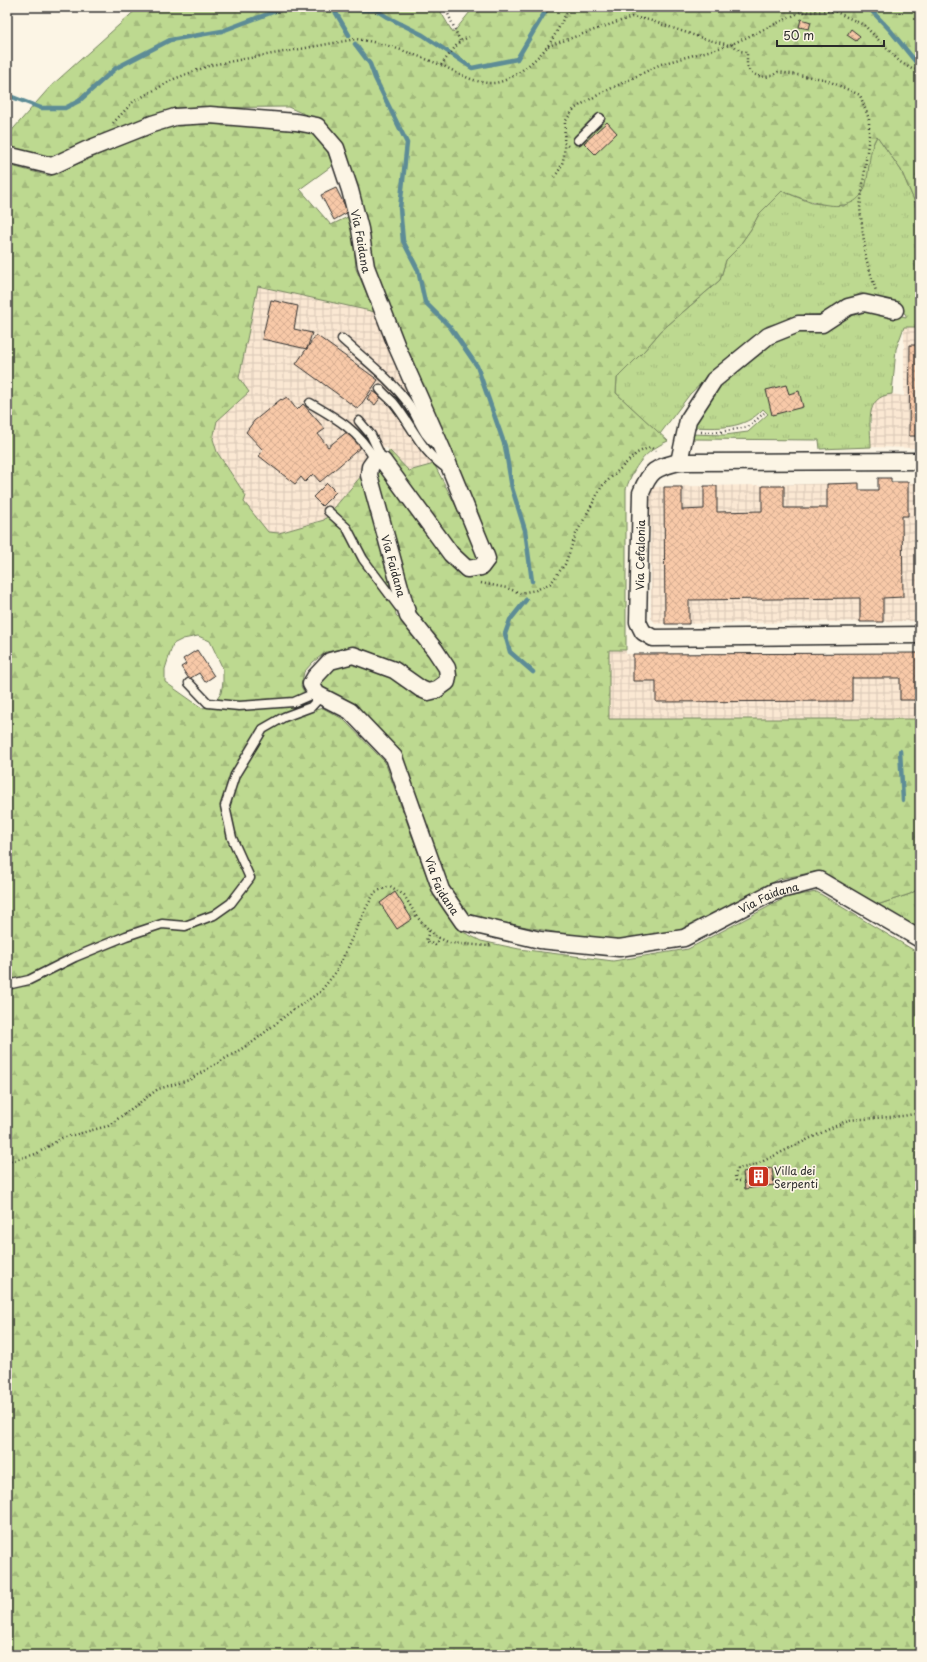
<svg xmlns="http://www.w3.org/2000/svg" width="927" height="1662" viewBox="0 0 927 1662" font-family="'Playpen Sans',sans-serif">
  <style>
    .industrial { fill: url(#industrial-grid) }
    .grass { fill: url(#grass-tufts); stroke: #74825e }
    .forest { fill: url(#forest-firs); stroke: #74825e; fill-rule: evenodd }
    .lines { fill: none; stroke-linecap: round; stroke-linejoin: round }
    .stream { stroke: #5d8c96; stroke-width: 4.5 }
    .building { fill: url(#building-cross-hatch); stroke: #2b2b2b }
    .lane-casing { stroke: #2b2b2b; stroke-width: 11 }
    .street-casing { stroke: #2b2b2b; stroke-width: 19 }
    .path { stroke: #2b2b2b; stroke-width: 2.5; stroke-dasharray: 1 3; stroke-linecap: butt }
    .lane { stroke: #fcf5e5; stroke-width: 8 }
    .street { stroke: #fcf5e5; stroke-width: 16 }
    .labels { text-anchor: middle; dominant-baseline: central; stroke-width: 3.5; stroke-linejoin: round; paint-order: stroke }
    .street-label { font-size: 11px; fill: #2b2b2b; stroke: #fcf5e5 }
    .poi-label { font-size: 11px; fill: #2b2b2b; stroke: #fcf5e5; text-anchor: start }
  </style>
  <defs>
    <pattern id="industrial-grid" width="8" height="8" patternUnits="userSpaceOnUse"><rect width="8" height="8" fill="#fbe8d3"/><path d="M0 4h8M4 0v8" fill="none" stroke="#d7c7b5"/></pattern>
    <pattern id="grass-tufts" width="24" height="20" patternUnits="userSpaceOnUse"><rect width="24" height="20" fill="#bdd990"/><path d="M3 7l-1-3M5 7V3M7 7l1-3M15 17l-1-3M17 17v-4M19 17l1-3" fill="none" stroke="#a3ba7c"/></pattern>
    <pattern id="forest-firs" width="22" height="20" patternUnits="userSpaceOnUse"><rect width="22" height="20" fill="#bdd990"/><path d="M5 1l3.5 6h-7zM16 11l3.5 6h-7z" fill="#a3ba7c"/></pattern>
    <pattern id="building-cross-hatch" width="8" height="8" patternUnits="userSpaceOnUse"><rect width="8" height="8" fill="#f8c9a8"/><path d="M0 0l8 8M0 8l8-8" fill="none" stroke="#d5ad91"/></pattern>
  </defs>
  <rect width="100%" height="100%" fill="#fcf5e5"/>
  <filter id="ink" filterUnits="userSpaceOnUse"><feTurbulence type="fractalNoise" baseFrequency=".025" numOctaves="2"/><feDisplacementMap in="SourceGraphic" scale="8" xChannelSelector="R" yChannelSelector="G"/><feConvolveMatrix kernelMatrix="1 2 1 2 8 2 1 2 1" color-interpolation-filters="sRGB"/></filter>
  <g filter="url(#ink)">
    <path class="industrial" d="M 258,286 L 375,312 L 437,452 L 440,462 L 409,471 L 387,448 L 378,448 L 365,459 L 362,475 L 324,520 L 279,533 L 268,532 L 244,502 L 246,496 L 217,452 L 213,438 L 217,421 L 249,392 L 239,378 Z
      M 904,327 L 920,327 L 920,448 L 871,447 L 871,407 L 876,399 L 883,395 L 892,394 L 904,396 Z
      M 878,478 L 891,478 L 891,482 L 920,483 L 920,621 L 665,624 L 655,623 L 651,618 L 650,487 L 859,483 L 860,490 L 878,490 Z
      M 609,649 L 626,650 L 626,654 L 920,653 L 920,719 L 609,720 Z"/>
    <path class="grass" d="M 877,136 L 901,170 L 920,214 L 920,327 L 904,327 L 896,349 L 892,394 C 863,397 871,426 871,447 L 820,449 L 819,440 L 690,439 L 690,434 L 725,435 L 748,432 L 768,414 L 763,409 C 744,430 718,428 691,427 L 715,390 L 731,373 L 783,334 L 838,323 L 851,310 L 877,310 L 906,317 L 906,315 L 897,304 L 880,302 L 861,293 L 828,314 L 809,315 L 767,326 L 721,365 L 690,394 L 660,434 L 616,393 L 617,378 L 644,351 L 661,331 L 720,280 L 726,260 L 737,249 L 751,229 L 759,214 L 782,191 L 812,203 L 844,206 Z
      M 920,888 L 920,930 L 874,906 L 910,894 Z"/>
    <path class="forest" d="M 139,7 L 438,7 L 453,33 L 474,7 L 920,7 L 920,214 L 901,170 L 877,136 C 868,151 870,168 866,184 C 856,222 806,200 782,191 L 759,214 L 751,229 L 737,249 L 726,260 L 720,280 L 661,331 L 644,351 L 617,378 L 616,393 L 668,441 C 645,451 634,466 626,489 L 626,650 L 609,650 L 609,719 L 920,719 L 920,888 L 910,894 L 874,906 L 815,872 L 779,879 L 687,930 L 618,944 L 468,916 L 446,888 L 398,754 L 317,685 L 333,665 L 352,660 L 390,675 L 421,697 L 452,667 L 437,639 L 417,614 L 374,474 L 379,466 L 459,573 C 467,578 476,579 484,573 L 456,462 L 375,274 L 322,122 L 288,107 L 174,108 L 49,159 L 7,147 L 7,136 L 50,87 Z
      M 178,123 L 260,126 L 306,131 L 323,141 L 333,165 L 300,189 L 331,225 L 352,215 L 356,269 L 375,312 L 258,286 L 239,378 L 249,392 L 217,421 L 213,439 L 217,452 L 246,496 L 244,502 L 268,532 L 279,533 L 324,520 L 362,475 L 394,600 L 396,615 L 434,656 L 443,674 L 432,685 L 410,674 L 385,658 L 352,647 L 326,652 L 313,662 L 304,672 L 301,686 L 305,694 L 293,699 L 296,715 L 323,708 L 343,719 L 385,762 L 433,893 L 459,930 L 481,941 L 519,949 L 613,961 L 688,949 L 787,897 L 817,892 L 920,954 L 920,1655 L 7,1655 L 7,165 L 50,176 L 153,131 ZM 198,636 L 210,641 L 223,669 L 223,682 L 221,693 L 212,707 L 202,708 L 165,682 L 165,669 L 173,644 L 183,639 Z
      M 389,450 L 409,471 L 434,464 L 480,552 L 478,560 L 468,562 L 387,459 Z"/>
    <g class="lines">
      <path class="stream" d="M 868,7 L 890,30 L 920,67
        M 333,8 L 349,35
        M 355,44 L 370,64 L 375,78 L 407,143 L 400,208 L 403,241 L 418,270 L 425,302 L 450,327 L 477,366 L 505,446 L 512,488 L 525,530 L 532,581
        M 7,95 L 41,108 L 65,108 L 79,101 L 116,68 L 170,40 L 222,31 L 281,9 L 376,10 L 387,17 L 423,35 L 472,68 L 517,59 L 548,7
        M 526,600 L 510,620 L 505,634 L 510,652 L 533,672
        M 900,751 L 903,800"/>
    </g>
    <path class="building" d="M 801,19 L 811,22 L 809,29 L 799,27 Z
      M 851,29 L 860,36 L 856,41 L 847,35 Z
      M 607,122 L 617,133 L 595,154 L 584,143 Z
      M 336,188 L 348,212 L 334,220 L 321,195 Z
      M 271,300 L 298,306 L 294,329 L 312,333 L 307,349 L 262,339 Z
      M 316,335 L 378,380 L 358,409 L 296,364 Z
      M 910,345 L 920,345 L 920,436 L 909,436 Z
      M 786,385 L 789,394 L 799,391 L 803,407 L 772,415 L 766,390 Z
      M 373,391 L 381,397 L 375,405 L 367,399 Z
      M 287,397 L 297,410 L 303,404 L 325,429 L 318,434 L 328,447 L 348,431 L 361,447 L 320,482 L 313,474 L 305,482 L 301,477 L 295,484 L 259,456 L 263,450 L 246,432 L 254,421 L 281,399 L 282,400 Z
      M 878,478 L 891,478 L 891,482 L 908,482 L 908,516 L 902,516 L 903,597 L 883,598 L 883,622 L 860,622 L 860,598 L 689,600 L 689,624 L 665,624 L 664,487 L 682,487 L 682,510 L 704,509 L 704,486 L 717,486 L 717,512 L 762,511 L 762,486 L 784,486 L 784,508 L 827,508 L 827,484 L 859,483 L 859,490 L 878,490 Z
      M 327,483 L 336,492 L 322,506 L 313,497 Z
      M 197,650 L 214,676 L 205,682 L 199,673 L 189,679 L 181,667 L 186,664 L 183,659 Z
      M 920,653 L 920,700 L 900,700 L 900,678 L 852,678 L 852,701 L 656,702 L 656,681 L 633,681 L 633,654 Z
      M 395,892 L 412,919 L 397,929 L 380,903 Z
      M 772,1168 L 774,1185 L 745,1189 L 743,1172 Z"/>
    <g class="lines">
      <defs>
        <path id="lane" d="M 578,140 L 600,118
          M 342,339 C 365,360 392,380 410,406 C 420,422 422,434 438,447
          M 380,389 C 384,394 389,398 393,402 C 413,426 421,453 449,470
          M 310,403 C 338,419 359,431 375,460
          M 359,421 L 371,435 L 383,461
          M 328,511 L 347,528 L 363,559 L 399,607 L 404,609
          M 189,683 L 208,703 L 239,706 L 294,702 L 308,696 L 315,691
          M 7,985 L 29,980 L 75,957 L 126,936 L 162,924 L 185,926 L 214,915 L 231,903 L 250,878 L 232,838 L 225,806 L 235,775 L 263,729 L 284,717 L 311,707 L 321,696"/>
        <g id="street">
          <path id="s1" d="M 7,155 L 52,166 L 86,150 L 152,124 L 175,117 L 210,115 L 296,122 L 317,126 L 336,148 L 350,190 L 360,229 L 366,267 L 397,347 L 443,451 L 486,556 L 487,559 L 481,567 L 467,569 L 451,554 L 383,461 L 375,460 L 370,467 L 369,475 L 408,616 L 435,650 L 447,668 L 448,676 L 447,682 L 436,690 L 428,692 L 421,689 L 394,670 L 353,655 L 330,661 L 315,677 L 311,684 L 317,694 L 350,711 L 394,757 L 441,890 L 463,922 L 540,940 L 619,948 L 684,938 L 773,892 L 819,880 L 920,939"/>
          <path d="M 920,461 L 679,462 C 655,468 650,470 641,493 L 638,622 L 643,632 L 653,638 L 920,635"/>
          <path d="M 679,462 L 688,420 L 714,380 L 768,336 L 798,324 L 822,324 L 848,307 L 864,303 L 895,310"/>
        </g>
      </defs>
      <use href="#lane" class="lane-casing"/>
      <use href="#street" class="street-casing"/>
      <path class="path" d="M 445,7 L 460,41
        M 732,44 L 740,51 L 747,52 L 747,66 L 750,72 C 760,78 769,79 778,72 L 824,79 L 860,95 L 869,119 L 869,135 L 860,208 L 866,258 L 876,291
        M 548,46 L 632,17 L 649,20 L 705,39 L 729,45
        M 441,65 L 460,41 L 469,37
        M 113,123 L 133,102 L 174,79 L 211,65 L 356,39 C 386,43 413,54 441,65 C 457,72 471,82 489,83 C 509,85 535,61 547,47 C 556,35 562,20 570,7
        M 568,146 L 564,143 L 565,122 L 574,109 L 592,98 L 661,64 L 730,45 L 801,12 L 834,11 L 864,25 L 900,62 L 912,69 L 920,70
        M 554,177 C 563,167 565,156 564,144
        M 701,432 L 720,432 L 748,427 L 764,413
        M 481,583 L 507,588 L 520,593 L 536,590 L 551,583 L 565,564 L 576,534 L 602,486 L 637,453 L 650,447 L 656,451 L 656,453
        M 429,931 L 426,941 L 435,945 L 439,938
        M 7,1162 L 36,1154 L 62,1138 L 108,1126 L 158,1089 L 189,1080 L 253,1042 L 289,1013 L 320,992 L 336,972 L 365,910 L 375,892 L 390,886 L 404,895 L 417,917 L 435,936 L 450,943 L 488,946 L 492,944
        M 744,1181 L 736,1181 L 735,1176 L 737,1169 L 753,1166 L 848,1120 L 903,1116 L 920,1113"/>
      <use href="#lane" class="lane"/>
      <use href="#street" class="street"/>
    </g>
  </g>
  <defs>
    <symbol id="building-square" viewBox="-11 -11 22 22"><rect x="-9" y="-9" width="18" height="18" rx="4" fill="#c8321e" stroke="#fcf5e5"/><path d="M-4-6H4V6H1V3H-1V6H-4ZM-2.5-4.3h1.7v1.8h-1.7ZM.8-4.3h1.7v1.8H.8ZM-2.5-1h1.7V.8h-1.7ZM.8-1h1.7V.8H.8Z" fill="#fff"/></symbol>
  </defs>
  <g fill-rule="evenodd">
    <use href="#building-square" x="746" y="1164" width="25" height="25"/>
  </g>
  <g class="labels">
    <g class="street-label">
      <text stroke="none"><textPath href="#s1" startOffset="447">Via Faidana</textPath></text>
      <text transform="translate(640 555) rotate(-89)">Via Cefalonia</text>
      <text stroke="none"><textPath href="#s1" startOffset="1070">Via Faidana</textPath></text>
      <text stroke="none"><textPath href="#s1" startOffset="1611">Via Faidana</textPath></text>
      <text stroke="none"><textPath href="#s1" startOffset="1972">Via Faidana</textPath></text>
    </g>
    <g class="poi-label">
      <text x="774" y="1170">Villa dei<tspan x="774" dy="13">Serpenti</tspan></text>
    </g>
  </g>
  <rect width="927" height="1662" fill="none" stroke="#fcf5e5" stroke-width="24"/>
  <rect x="12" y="12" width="903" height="1638" fill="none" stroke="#2b2b2b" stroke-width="1.5" filter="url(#ink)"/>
  <path d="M777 40v6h107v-6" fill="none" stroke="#2b2b2b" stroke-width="2"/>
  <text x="783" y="40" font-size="12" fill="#2b2b2b" stroke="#fcf5e5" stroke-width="3" paint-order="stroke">50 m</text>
</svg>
